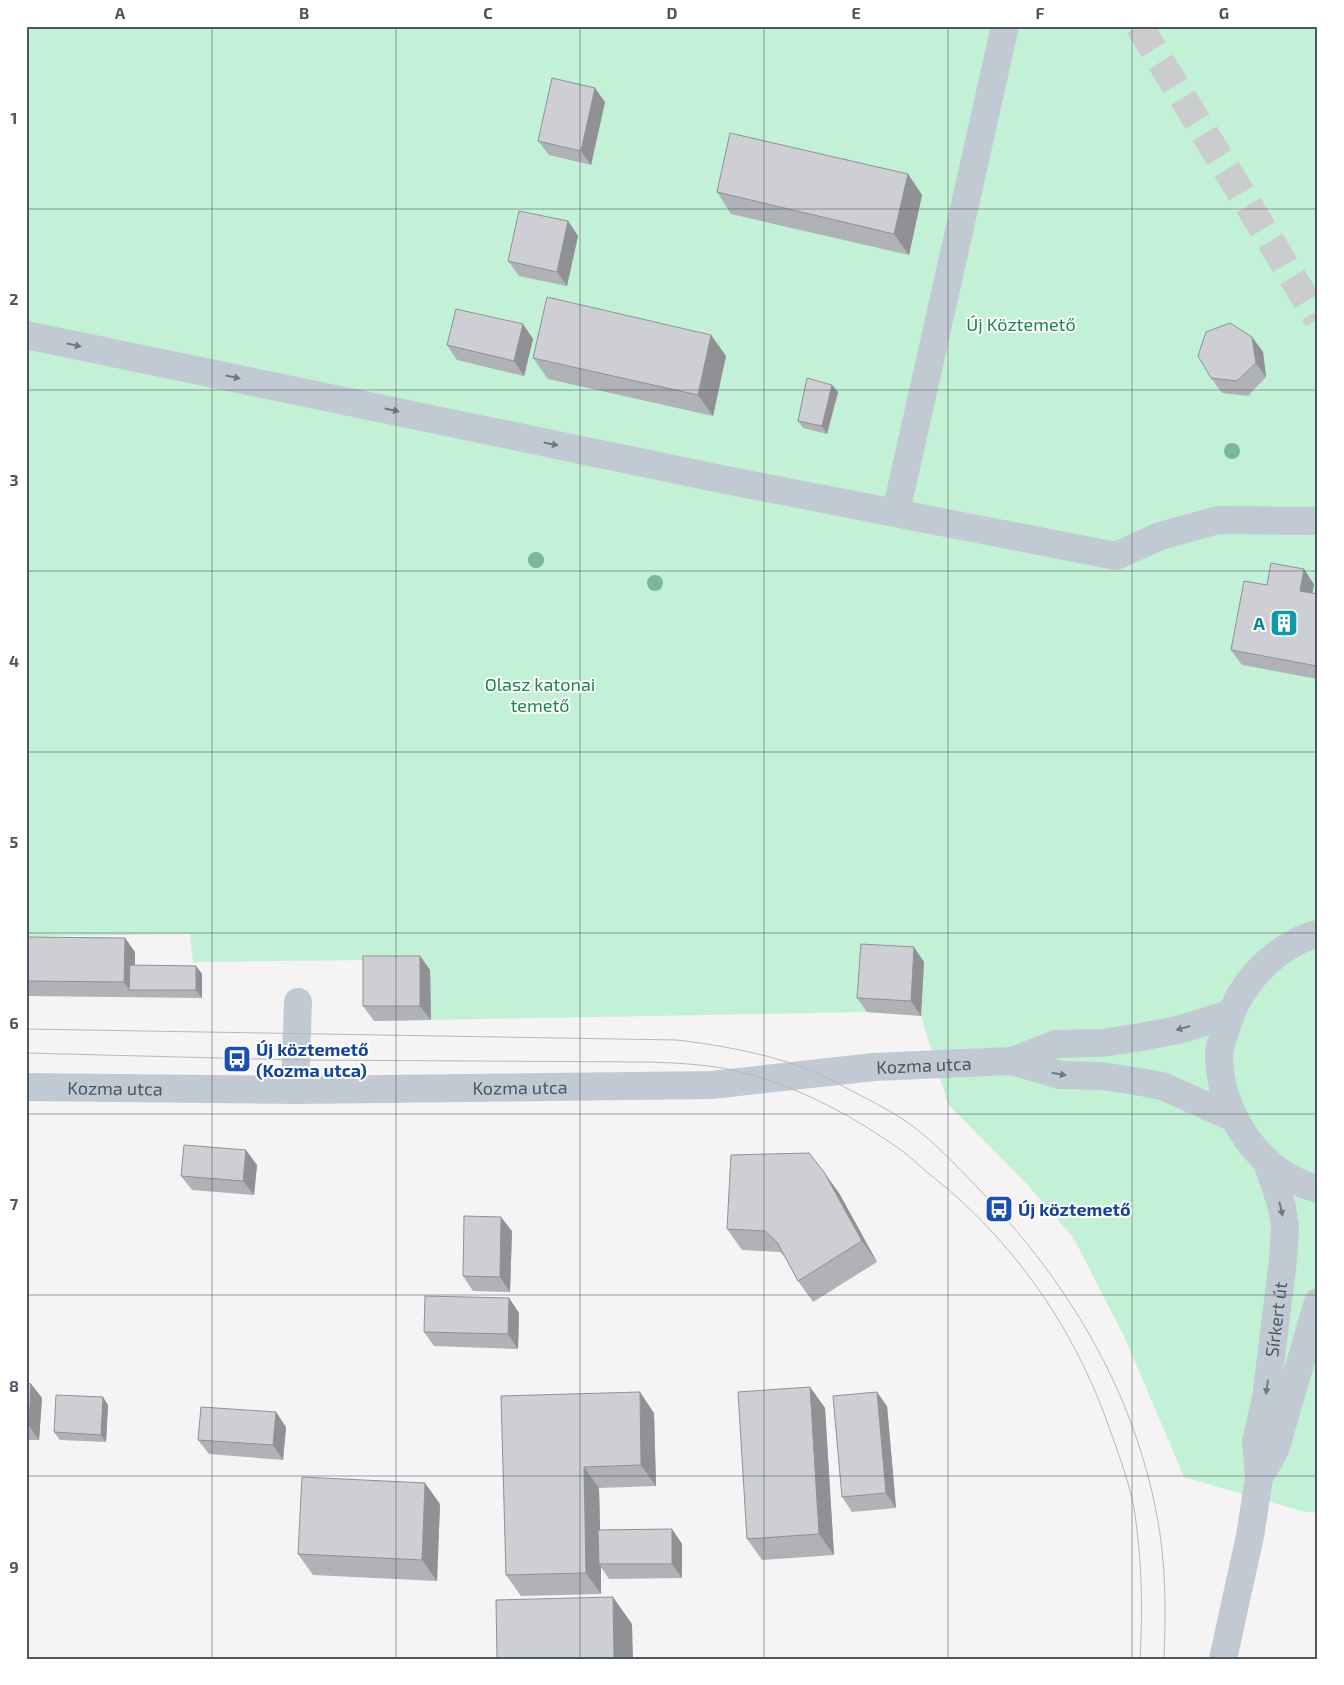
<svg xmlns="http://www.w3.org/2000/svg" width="1344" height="1685" viewBox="0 0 1344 1685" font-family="'Exo 2',sans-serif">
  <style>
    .green { fill: #c3f1d5 }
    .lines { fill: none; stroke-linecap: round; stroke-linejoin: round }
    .minor-tunnel { stroke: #caccce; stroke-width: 28; stroke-dasharray: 28 14; stroke-linecap: butt }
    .minor { stroke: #c1cad2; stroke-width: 28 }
    .tram { stroke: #b5b8bd; stroke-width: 1 }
    .tree { fill: #7bb799 }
    .wall { fill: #b0b2b7 }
    .shaded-wall { fill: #909195 }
    .building { fill: #cdcfd5; stroke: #909195 }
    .oneway { fill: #6e7983 }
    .grid { fill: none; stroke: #4a5661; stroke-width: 1; stroke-opacity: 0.55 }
    .labels { text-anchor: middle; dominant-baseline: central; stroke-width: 4; stroke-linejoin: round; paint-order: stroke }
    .park-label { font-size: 18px; fill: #17864f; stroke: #fff }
    .culture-label { font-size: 18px; font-weight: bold; fill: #0d838f; stroke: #fff; text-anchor: end }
    .transit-label { font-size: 18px; font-weight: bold; fill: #164399; stroke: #fff; text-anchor: start }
    .street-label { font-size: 18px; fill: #4a5661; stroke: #fff }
    .neatline { fill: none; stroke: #4a5661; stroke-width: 2 }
    .grid-label { font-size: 16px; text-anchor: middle; font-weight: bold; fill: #4a5661 }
  </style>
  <rect width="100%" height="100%" fill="#f5f3f3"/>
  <path class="green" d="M 26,26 L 1318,26 L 1318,1513 L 1305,1512 L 1184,1477 L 1124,1336 L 1073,1237 L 1022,1179 L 948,1104 L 921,1016 L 867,1012 L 374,1021 L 372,960 L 193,962 L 190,934 L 50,936 L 26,944 Z"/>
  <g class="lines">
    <path class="minor-tunnel" d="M 1139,26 L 1318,319"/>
    <g class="minor">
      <path d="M 26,335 L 726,480 L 1116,556 L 1160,536 L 1218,520 L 1318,521"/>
      <path d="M 896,512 L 1005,26"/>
      <path d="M 1318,934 C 1297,938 1275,954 1260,969 C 1241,990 1231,1009 1224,1035 C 1222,1041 1219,1048 1219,1054 C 1219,1113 1259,1174 1318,1189"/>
      <path d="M 1012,1061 L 1056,1044 L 1102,1043 L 1141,1037 L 1178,1030 L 1230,1014"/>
      <path id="s1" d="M 26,1087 L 295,1090 L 712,1085 L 874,1067 L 1012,1061 L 1060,1075 L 1101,1076 L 1141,1082 L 1162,1086 L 1234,1118"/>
      <path d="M 295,1090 L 298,1002"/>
      <path d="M 1259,1478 L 1275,1450 L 1318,1302"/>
      <path id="s2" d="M 1223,1659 L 1250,1536 L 1259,1478 L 1256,1442 L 1266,1398 L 1283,1260 L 1285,1228 L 1282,1207 L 1267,1162"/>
    </g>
    <path class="tram" d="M 26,1029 L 677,1040 C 725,1046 771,1054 817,1073 C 829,1078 840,1085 852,1091 C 868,1099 885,1108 901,1118 C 928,1135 956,1165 978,1188 C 1067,1281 1133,1388 1157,1516 C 1166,1563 1166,1611 1164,1659
      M 26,1053 L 296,1060 L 649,1062 C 675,1063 701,1064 727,1069 C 789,1082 847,1112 898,1148 C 909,1155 918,1165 928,1173 C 938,1181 948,1189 958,1198 C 1028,1262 1079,1340 1110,1430 C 1119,1455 1129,1482 1134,1508 C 1142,1559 1143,1608 1140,1659"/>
  </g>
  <g class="tree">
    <circle cx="1232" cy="451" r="8"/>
    <circle cx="536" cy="560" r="8"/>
    <circle cx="655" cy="583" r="8"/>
  </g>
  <path class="wall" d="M 605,102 L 591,165 L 549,155 L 538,141 Z
    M 908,174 L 922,195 L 909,255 L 731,214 L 717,192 Z
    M 568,221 L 578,236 L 567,286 L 519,276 L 508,261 Z
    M 523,324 L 533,339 L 524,376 L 457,360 L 447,345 Z
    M 711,335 L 726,356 L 713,416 L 548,379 L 533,358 Z
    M 1252,337 L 1263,352 L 1266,377 L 1248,396 L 1222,393 L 1211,378 Z
    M 832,385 L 838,392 L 827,434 L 803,428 L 798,421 Z
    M 1314,584 L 1312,593 L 1318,594 L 1318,679 L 1242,665 L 1231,650 L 1267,585 Z
    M 26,937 L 125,938 L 135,952 L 135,965 L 196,966 L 202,974 L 202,998 L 26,996 Z
    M 420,956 L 430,970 L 431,1020 L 374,1021 L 363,1006 Z
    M 924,962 L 921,1016 L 867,1012 L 857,998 Z
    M 257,1165 L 254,1195 L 192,1190 L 181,1176 Z
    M 839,1193 L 877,1262 L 813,1302 L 798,1281 L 785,1257 L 780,1252 L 742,1250 L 727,1229 Z
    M 512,1231 L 510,1292 L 473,1291 L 463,1276 Z
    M 509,1298 L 519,1313 L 518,1349 L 434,1346 L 424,1332 Z
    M 26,1383 L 31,1384 L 42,1398 L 39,1440 L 26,1440 Z
    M 810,1387 L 825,1408 L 834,1555 L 762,1560 L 747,1539 Z
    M 501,1396 L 654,1413 L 656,1486 L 599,1488 L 600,1530 L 672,1529 L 682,1544 L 682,1578 L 609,1579 L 601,1567 L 601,1594 L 521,1596 L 506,1575 Z
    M 108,1405 L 106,1442 L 60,1440 L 54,1432 Z
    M 887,1406 L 896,1508 L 852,1512 L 842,1497 Z
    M 286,1427 L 283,1460 L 209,1454 L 198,1440 Z
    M 440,1504 L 437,1581 L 313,1575 L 298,1554 Z"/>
  <path class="shaded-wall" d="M 595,88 L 605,102 L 591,165 L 581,151 Z
    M 908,174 L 922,195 L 909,255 L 894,234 Z
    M 568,221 L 578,236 L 567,286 L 557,272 Z
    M 523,324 L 533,339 L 524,376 L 514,361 Z
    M 711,335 L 726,356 L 713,416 L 698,395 Z
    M 1252,337 L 1263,352 L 1266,377 L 1256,363 Z
    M 832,385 L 838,392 L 827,434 L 822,426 Z
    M 1304,569 L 1314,584 L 1310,606 L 1300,591 Z
    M 125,938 L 135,952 L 135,990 L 129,990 L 134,997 L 124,982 Z
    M 914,947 L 924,962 L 921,1016 L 911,1001 Z
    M 420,956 L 430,970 L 431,1020 L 420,1006 Z
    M 196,966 L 202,974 L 202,998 L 196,990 Z
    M 246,1150 L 257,1165 L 254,1195 L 243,1181 Z
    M 824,1172 L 839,1193 L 877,1262 L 862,1241 Z
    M 501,1217 L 512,1231 L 510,1292 L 500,1277 Z
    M 509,1298 L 519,1313 L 518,1349 L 508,1334 Z
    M 31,1384 L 42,1398 L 39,1440 L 29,1426 Z
    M 810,1387 L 825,1408 L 834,1555 L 819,1534 Z
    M 640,1392 L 654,1413 L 656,1486 L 641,1465 Z
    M 877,1392 L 887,1406 L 896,1508 L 886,1493 Z
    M 103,1397 L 108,1405 L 106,1442 L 101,1435 Z
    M 276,1412 L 286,1427 L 283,1460 L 273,1445 Z
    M 584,1467 L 599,1488 L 601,1564 L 599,1564 L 601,1567 L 601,1594 L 586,1573 Z
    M 425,1483 L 440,1504 L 437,1581 L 422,1560 Z
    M 672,1529 L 682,1544 L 682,1578 L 672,1564 Z
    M 613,1597 L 632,1624 L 633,1659 L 614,1659 Z"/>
  <path class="building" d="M 552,78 L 595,88 L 581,151 L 538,141 Z
    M 730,133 L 908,174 L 894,234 L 717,192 Z
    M 519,211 L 568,221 L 557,272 L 508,261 Z
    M 547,297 L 711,335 L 698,395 L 533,358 Z
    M 456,309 L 523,324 L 514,361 L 447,345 Z
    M 1230,323 L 1252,337 L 1256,363 L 1237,381 L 1211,378 L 1198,356 L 1206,332 Z
    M 807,378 L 832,385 L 822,426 L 798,421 Z
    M 1271,563 L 1304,569 L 1300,591 L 1318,594 L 1318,663 L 1317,666 L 1231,650 L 1244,581 L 1267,585 Z
    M 26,937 L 125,938 L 124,982 L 26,981 Z
    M 861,944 L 914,947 L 911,1001 L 857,998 Z
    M 363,956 L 420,956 L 420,1006 L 363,1006 Z
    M 130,965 L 196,966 L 196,990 L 129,990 Z
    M 184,1145 L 246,1150 L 243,1181 L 181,1176 Z
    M 809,1153 L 824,1172 L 862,1241 L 798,1281 L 777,1242 L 765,1231 L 727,1229 L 731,1155 Z
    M 464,1216 L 501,1217 L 500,1277 L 463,1276 Z
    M 425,1296 L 509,1298 L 508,1334 L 424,1332 Z
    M 26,1383 L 31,1384 L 29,1426 L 26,1426 Z
    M 810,1387 L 819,1534 L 747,1539 L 738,1392 Z
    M 640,1392 L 641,1465 L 584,1467 L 586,1573 L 506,1575 L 501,1396 Z
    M 877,1392 L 886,1493 L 842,1497 L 833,1396 Z
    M 56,1395 L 103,1397 L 101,1435 L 54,1432 Z
    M 201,1407 L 276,1412 L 273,1445 L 198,1440 Z
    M 302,1477 L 425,1483 L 422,1560 L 298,1554 Z
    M 672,1529 L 672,1564 L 599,1564 L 598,1530 Z
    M 613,1597 L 614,1659 L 497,1659 L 496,1600 Z"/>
  <defs><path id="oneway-solid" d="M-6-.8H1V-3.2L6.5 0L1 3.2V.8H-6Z" transform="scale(1.25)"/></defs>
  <g class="oneway">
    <use href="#oneway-solid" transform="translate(74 345) rotate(12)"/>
    <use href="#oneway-solid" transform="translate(233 377) rotate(12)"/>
    <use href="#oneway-solid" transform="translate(392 410) rotate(12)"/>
    <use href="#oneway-solid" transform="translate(551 444) rotate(11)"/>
    <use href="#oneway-solid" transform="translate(1183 1028) rotate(164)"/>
    <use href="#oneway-solid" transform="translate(1059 1074) rotate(10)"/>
    <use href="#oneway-solid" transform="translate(1281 1209) rotate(77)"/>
    <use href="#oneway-solid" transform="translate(1267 1387) rotate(98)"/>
  </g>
  <path class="grid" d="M 212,26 L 212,1659M 396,26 L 396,1659M 580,26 L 580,1659M 764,26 L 764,1659M 948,26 L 948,1659M 1132,26 L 1132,1659M 26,209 L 1318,209M 26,390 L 1318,390M 26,571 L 1318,571M 26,752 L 1318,752M 26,933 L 1318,933M 26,1114 L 1318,1114M 26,1295 L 1318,1295M 26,1476 L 1318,1476"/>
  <defs>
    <symbol id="building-square" viewBox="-11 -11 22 22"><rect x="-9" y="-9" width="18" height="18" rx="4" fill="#0f9aa8" stroke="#fff"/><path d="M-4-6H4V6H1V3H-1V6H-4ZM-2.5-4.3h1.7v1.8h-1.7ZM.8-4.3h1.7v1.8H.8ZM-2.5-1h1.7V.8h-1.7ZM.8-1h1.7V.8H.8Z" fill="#fff"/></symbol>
    <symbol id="bus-square" viewBox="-11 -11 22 22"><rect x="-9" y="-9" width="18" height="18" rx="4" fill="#1a4fb4" stroke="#fff"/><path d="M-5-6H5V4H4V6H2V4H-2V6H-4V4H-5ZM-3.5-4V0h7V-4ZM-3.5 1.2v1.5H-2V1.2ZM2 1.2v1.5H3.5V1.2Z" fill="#fff"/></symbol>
  </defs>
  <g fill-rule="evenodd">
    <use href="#building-square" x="1268" y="607" width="32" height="32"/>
    <use href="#bus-square" x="221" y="1043" width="32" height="32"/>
    <use href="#bus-square" x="983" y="1193" width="32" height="32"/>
  </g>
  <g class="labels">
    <g class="park-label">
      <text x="1021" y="324">Új Köztemető</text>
      <text x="540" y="684">Olasz katonai<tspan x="540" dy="21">temető</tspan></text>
    </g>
    <g class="culture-label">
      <text x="1265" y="623">A</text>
    </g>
    <g class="transit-label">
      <text x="256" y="1049">Új köztemető<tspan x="256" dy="21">(Kozma utca)</tspan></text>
      <text x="1018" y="1209">Új köztemető</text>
    </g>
    <g class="street-label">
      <text stroke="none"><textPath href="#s1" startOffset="899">Kozma utca</textPath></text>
      <text stroke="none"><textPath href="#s1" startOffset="494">Kozma utca</textPath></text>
      <text stroke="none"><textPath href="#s1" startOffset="89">Kozma utca</textPath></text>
      <text stroke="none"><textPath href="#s2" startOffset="345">Sírkert út</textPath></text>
    </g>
  </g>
  <rect width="1344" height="1685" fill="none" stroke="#ffffff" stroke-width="55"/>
  <rect x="28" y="28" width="1288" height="1630" class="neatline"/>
  <g class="grid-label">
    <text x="120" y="19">A</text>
    <text x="304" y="19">B</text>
    <text x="488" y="19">C</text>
    <text x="672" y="19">D</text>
    <text x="856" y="19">E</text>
    <text x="1040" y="19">F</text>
    <text x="1224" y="19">G</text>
    <text x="14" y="124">1</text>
    <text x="14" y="305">2</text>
    <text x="14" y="486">3</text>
    <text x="14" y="667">4</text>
    <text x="14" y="848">5</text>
    <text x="14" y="1029">6</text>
    <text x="14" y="1210">7</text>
    <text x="14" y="1392">8</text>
    <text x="14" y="1573">9</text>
  </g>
</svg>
